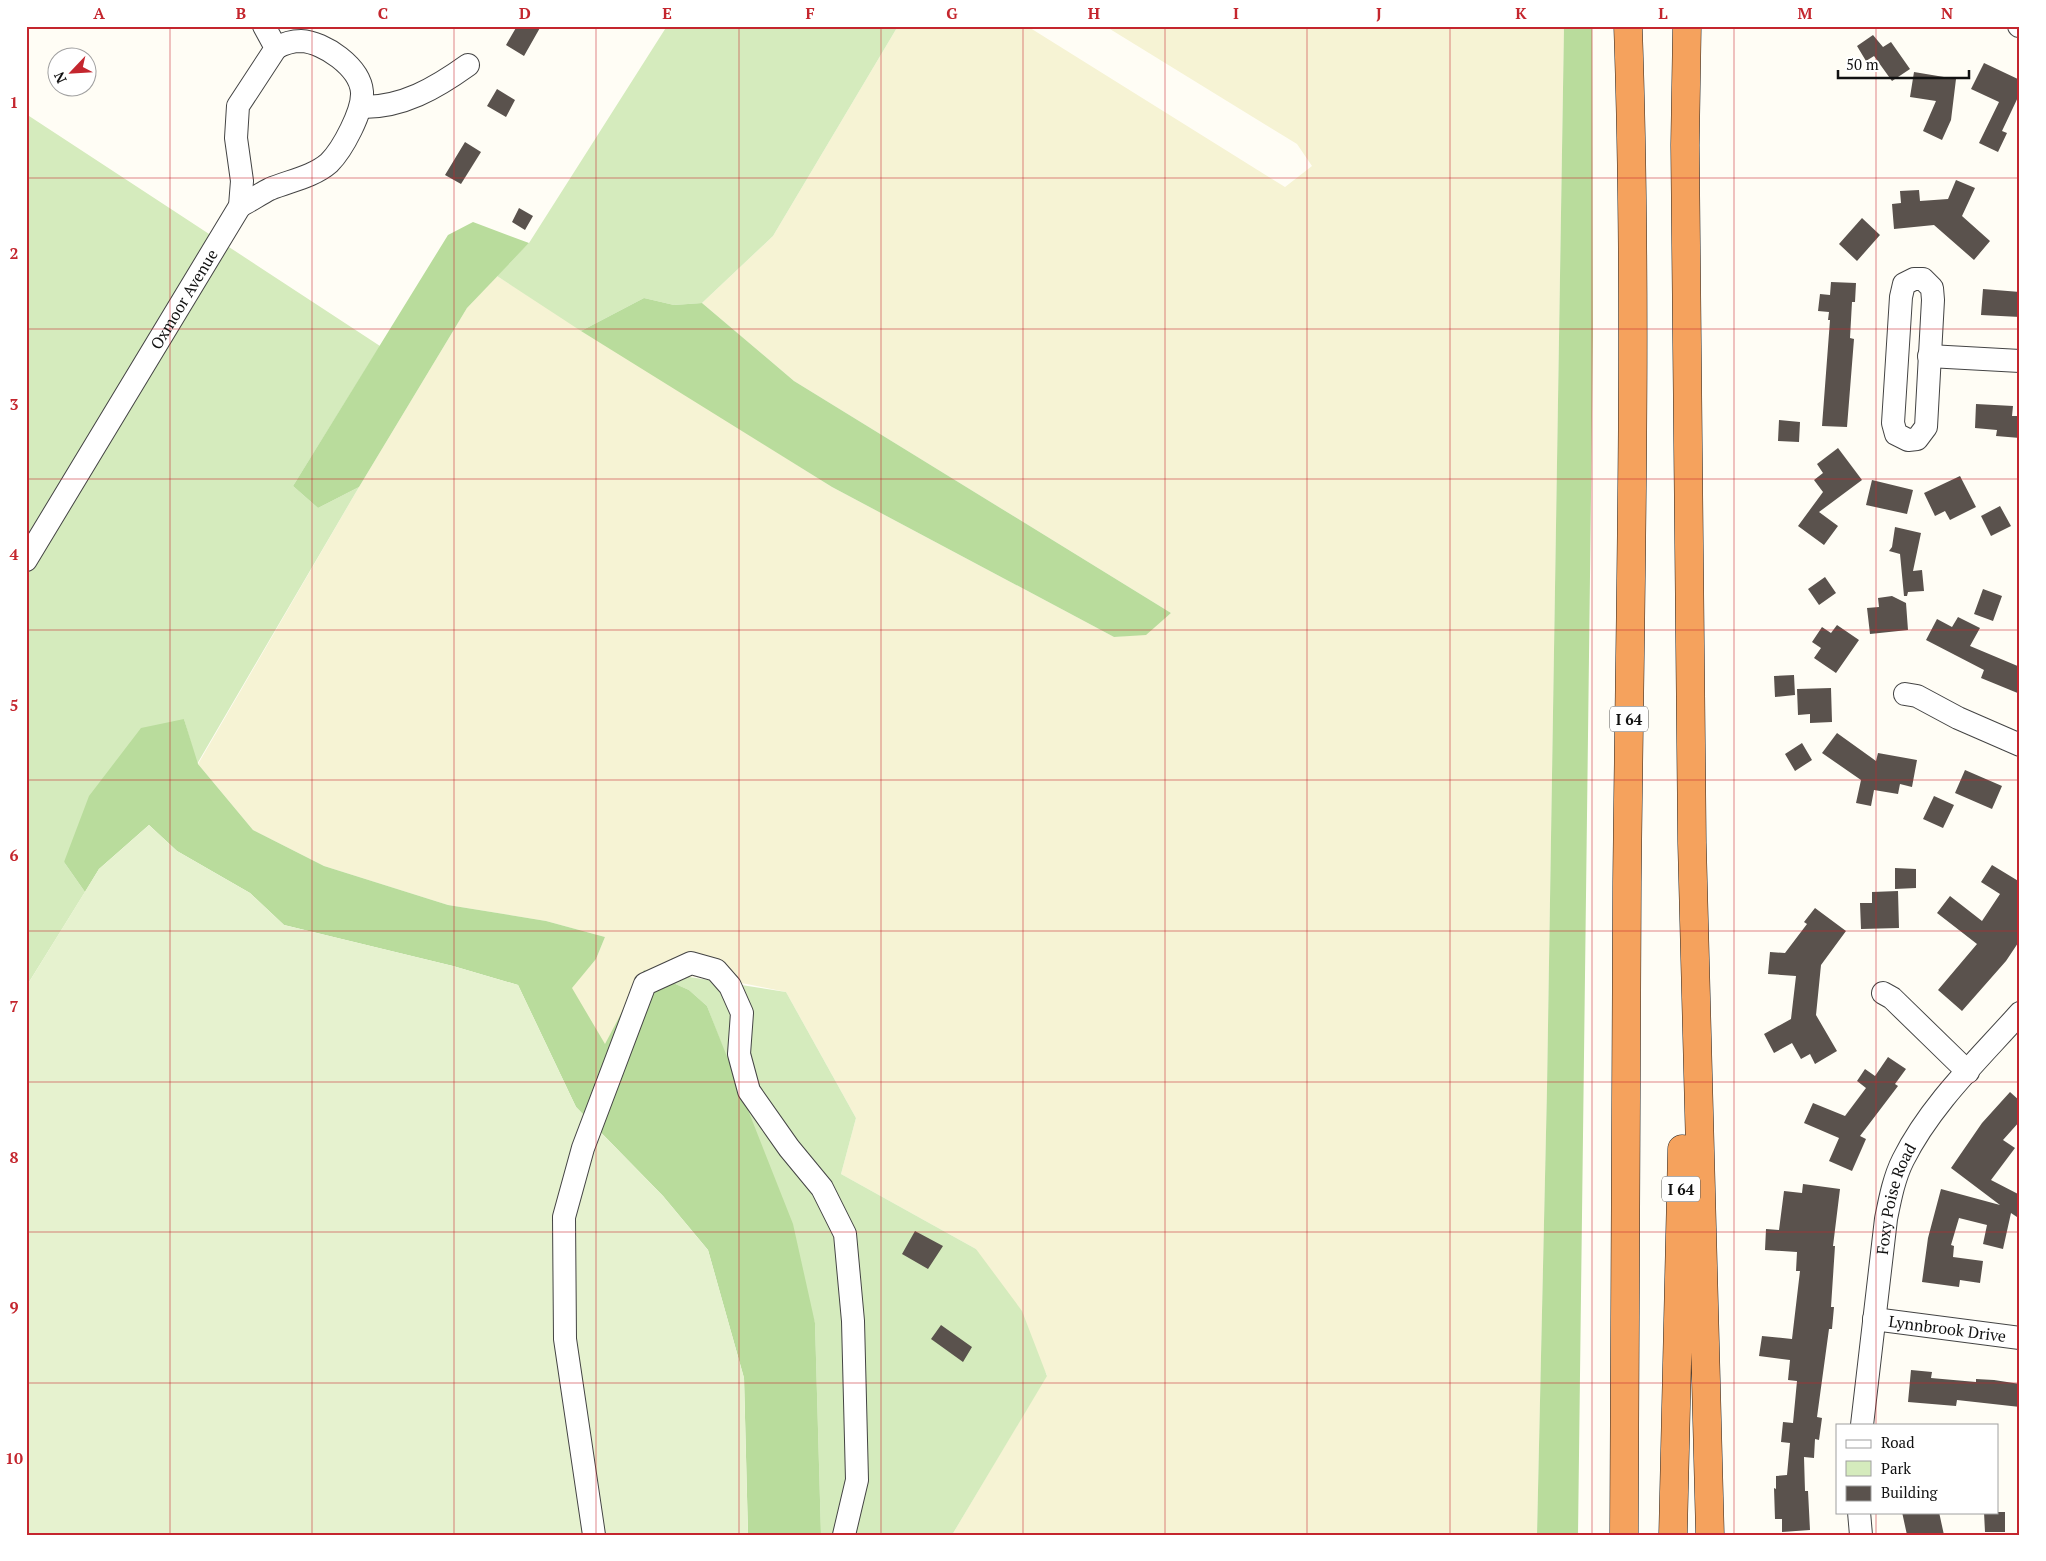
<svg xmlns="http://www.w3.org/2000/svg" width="2046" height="1561" viewBox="0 0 2046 1561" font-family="'PT Serif',serif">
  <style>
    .farmland { fill: #f6f3d4 }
    .green { fill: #d5ebbd }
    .forest { fill: #b9dc9c }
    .pitch { fill: #e6f2cf }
    .building { fill: #5a524d }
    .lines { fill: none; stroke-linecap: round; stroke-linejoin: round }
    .minor-casing { stroke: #444; stroke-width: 24 }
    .highway-casing { stroke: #222; stroke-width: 29 }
    .minor { stroke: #fff; stroke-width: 22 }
    .highway { stroke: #f5a25d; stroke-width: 28 }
    .grid { fill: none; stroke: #c4262e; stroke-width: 1; stroke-opacity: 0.55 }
    .labels { text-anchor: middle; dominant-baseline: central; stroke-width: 5; stroke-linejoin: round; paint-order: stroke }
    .shield { fill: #fff; stroke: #585858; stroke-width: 1 }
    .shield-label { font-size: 15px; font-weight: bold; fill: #111 }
    .street-label { font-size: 16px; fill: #111; stroke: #fff }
    .neatline { fill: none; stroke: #c4262e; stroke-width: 2 }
    .grid-label { font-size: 16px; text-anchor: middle; font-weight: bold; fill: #c4262e }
  </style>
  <rect width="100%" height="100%" fill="#fffdf5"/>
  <path class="farmland" d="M 898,26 L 1027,26 L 1285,187 L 1312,166 L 1297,144 L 1105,26 L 1564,26 L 1547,1088 L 1537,1535 L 952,1535 L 1047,1375 L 976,1249 L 841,1174 L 856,1118 L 786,992 L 747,984 L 644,970 L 605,1045 L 571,988 L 596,959 L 605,937 L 546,921 L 448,905 L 324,866 L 253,830 L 198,764 L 359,487 L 467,308 L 497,276 L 832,487 L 1114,637 L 1146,634 L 1171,613 L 794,381 L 702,303 L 773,236 Z"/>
  <path class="green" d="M 667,26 L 898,26 L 773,236 L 702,303 L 674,305 L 644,298 L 581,331 L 497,276 L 529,243 Z
    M 26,114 L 380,346 L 293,486 L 318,508 L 359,487 L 197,764 L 184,719 L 64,862 L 85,892 L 26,987 Z
    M 644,970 L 786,992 L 856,1118 L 841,1174 L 976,1249 L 1022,1311 L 1047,1376 L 952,1535 L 821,1535 L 815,1323 L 726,1056 L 707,1006 L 689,990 Z"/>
  <path class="forest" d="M 1564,26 L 1592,26 L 1593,336 L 1578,1535 L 1537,1535 L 1547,1088 Z
    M 473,222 L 529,243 L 467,308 L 359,487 L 318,508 L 293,486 L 448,235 Z
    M 644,298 L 674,305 L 702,303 L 794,381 L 1171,613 L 1146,635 L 1114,637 L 832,487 L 581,331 Z
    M 184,719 L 198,764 L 253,830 L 324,866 L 448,905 L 546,921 L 605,937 L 596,959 L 572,988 L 605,1044 L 644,970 L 689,990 L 707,1006 L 793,1224 L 815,1323 L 821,1535 L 748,1535 L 744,1378 L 708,1250 L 663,1196 L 576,1107 L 518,985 L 453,966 L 284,925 L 250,893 L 177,851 L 149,825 L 99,869 L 85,892 L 64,862 L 89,796 L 141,728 Z"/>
  <path class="pitch" d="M 149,825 L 177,851 L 250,893 L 284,925 L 453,966 L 518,985 L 576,1107 L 663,1196 L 708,1250 L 744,1378 L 748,1535 L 26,1535 L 26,987 L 99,869 Z"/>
  <path class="building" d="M 517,26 L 541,26 L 524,56 L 506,45 Z
    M 1873,35 L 1883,47 L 1891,42 L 1910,69 L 1892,81 L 1874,56 L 1866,61 L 1857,46 Z
    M 1984,63 L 2020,80 L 2020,93 L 2002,131 L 2007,133 L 1998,152 L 1979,143 L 1999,102 L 1971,89 Z
    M 1914,72 L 1956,79 L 1951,120 L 1942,140 L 1923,131 L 1936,101 L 1910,97 Z
    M 497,89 L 515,100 L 506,117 L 487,106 Z
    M 465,142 L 481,152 L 461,184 L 445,175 Z
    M 1956,180 L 1975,188 L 1962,216 L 1990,241 L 1974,260 L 1934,225 L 1894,229 L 1892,204 L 1901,203 L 1900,191 L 1919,190 L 1920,201 L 1948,199 Z
    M 519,208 L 533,216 L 525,230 L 512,222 Z
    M 1862,218 L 1880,235 L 1857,261 L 1839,244 Z
    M 1831,282 L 1856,283 L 1855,302 L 1852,302 L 1850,338 L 1854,339 L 1847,427 L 1822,426 L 1830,320 L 1828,320 L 1829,312 L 1818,311 L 1820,294 L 1830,295 Z
    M 1983,289 L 2020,292 L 2020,317 L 1981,315 Z
    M 1976,404 L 2013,406 L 2012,416 L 2020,416 L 2020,438 L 1996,436 L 1997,430 L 1975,428 Z
    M 1779,420 L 1800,422 L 1799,442 L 1778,441 Z
    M 1838,448 L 1862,480 L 1819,512 L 1838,526 L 1824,545 L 1798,526 L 1823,492 L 1814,480 L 1823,473 L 1817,464 Z
    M 1960,476 L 1976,507 L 1950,520 L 1945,511 L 1935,516 L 1924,493 Z
    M 1872,480 L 1913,490 L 1907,514 L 1866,505 Z
    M 2000,506 L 2011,526 L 1991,536 L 1981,516 Z
    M 1895,527 L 1921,533 L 1913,571 L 1922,570 L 1924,591 L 1908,592 L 1907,596 L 1904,596 L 1900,554 L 1889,551 L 1892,547 Z
    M 1825,577 L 1836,593 L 1819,605 L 1808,589 Z
    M 1983,589 L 2002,596 L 1993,621 L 1974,614 Z
    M 1892,596 L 1906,603 L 1908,630 L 1870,634 L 1867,608 L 1879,607 L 1878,598 Z
    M 1958,617 L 1980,628 L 1970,646 L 2020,667 L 2020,694 L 1981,678 L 1984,670 L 1926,640 L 1937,619 L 1952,627 Z
    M 1837,625 L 1859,640 L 1836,673 L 1814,658 L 1821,648 L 1812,642 L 1822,627 L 1831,633 Z
    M 1794,675 L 1795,695 L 1775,697 L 1774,676 Z
    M 1831,688 L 1832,722 L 1810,723 L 1810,714 L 1798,715 L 1797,689 Z
    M 1837,733 L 1876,761 L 1878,753 L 1917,760 L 1912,787 L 1900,784 L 1898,794 L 1874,790 L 1871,806 L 1856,803 L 1861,780 L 1822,753 Z
    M 1802,743 L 1812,760 L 1795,771 L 1785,754 Z
    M 1965,770 L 2002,786 L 1992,809 L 1955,793 Z
    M 1934,796 L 1954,805 L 1943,828 L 1923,819 Z
    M 1992,865 L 2020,882 L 2020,940 L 2006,961 L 1962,1011 L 1938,990 L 1977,944 L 1937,913 L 1950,896 L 1982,921 L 2000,894 L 1981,882 Z
    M 1895,868 L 1916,869 L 1916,888 L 1895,889 Z
    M 1898,891 L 1899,928 L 1861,929 L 1860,903 L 1872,903 L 1872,892 Z
    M 1815,908 L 1846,931 L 1821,965 L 1816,1015 L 1837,1051 L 1815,1064 L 1810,1054 L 1801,1059 L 1792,1043 L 1774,1053 L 1764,1034 L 1791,1019 L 1796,976 L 1768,974 L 1770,952 L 1785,953 L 1807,924 L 1804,922 Z
    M 1888,1057 L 1906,1069 L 1895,1084 L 1898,1086 L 1860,1136 L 1866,1139 L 1852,1171 L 1829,1161 L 1839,1138 L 1804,1123 L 1813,1103 L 1845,1116 L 1866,1088 L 1857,1081 L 1865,1069 L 1875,1076 Z
    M 2010,1092 L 2020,1101 L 2020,1121 L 2003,1140 L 2015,1148 L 1991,1180 L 2020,1195 L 2020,1219 L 2011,1213 L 2003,1249 L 1983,1244 L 1987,1225 L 1959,1218 L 1951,1245 L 1954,1246 L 1953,1257 L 1983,1261 L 1980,1283 L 1960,1280 L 1959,1287 L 1922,1282 L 1928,1238 L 1941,1189 L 2000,1205 L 1951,1168 L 1982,1123 Z
    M 1803,1184 L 1840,1189 L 1833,1246 L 1835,1246 L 1831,1307 L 1834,1307 L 1832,1329 L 1829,1329 L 1817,1417 L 1822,1418 L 1819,1440 L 1815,1439 L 1814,1458 L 1804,1457 L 1805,1491 L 1808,1491 L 1810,1530 L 1782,1532 L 1782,1519 L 1775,1519 L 1774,1488 L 1776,1489 L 1776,1476 L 1787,1475 L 1790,1443 L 1781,1442 L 1783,1422 L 1793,1423 L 1797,1381 L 1788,1380 L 1790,1360 L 1759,1356 L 1762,1336 L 1792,1339 L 1800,1271 L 1796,1271 L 1797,1252 L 1765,1250 L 1766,1229 L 1779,1230 L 1784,1191 L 1802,1193 Z
    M 915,1231 L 943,1246 L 928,1269 L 902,1254 Z
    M 941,1325 L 972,1347 L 963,1362 L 931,1339 Z
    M 1911,1370 L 1932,1372 L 1931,1378 L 1976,1382 L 1976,1379 L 1994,1380 L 2020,1384 L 2020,1407 L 1957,1400 L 1956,1406 L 1908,1402 Z
    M 1902,1512 L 1939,1512 L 1944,1535 L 1907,1535 Z
    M 1984,1512 L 2005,1512 L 2005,1532 L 1985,1532 Z"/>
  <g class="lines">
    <defs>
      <g id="minor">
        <path d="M 2019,26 L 2020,26"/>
        <path d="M 361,107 C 402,108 436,88 468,65"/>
        <path d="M 240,206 C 250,201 260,194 270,189 C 289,181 313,177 329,163 C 343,149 363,111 362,92 C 360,67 324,42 301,41 C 293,41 283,44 276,48"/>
        <path d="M 1914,279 L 1923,279 L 1932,288 L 1933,300 L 1926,427 L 1917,439 L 1908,440 L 1896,434 L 1893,423 L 1901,297 L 1904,284 Z"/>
        <path d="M 1929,356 L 2020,361"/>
        <path id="s1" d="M 26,560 L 240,206 L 242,181 L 236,138 L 238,106 L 276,48 L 264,26"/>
        <path d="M 1905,694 L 1917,696 L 1958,718 L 2020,745"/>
        <path d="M 1883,993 L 1892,998 L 1968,1072"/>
        <path id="s2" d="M 1874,1319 L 2020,1338"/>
        <path id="s3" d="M 1862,1425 L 1886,1219 C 1890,1199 1894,1178 1903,1160 C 1931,1104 1979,1059 2020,1013"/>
        <path d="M 1859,1512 L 1861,1535"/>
        <path d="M 594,1535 L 565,1339 L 564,1217 L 583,1148 L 645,984 L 691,963 L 716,970 L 730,986 L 742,1013 L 739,1054 L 749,1091 L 789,1148 L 822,1188 L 845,1234 L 853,1321 L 857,1480 L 844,1535"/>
      </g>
      <path id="highway" d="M 1687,26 L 1685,145 L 1692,843 L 1710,1535
        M 1624,1535 C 1623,1317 1625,1100 1627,883 C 1630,597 1638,312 1628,26
        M 1673,1535 L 1682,1149"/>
    </defs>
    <use href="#minor" class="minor-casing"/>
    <use href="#highway" class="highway-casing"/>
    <use href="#minor" class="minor"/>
    <use href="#highway" class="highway"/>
  </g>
  <path class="grid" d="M 170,26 L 170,1535M 312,26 L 312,1535M 454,26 L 454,1535M 596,26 L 596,1535M 739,26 L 739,1535M 881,26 L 881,1535M 1023,26 L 1023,1535M 1165,26 L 1165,1535M 1307,26 L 1307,1535M 1450,26 L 1450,1535M 1592,26 L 1592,1535M 1734,26 L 1734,1535M 1876,26 L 1876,1425M 26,178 L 2020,178M 26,329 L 2020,329M 26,479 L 2020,479M 26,630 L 2020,630M 26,780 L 2020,780M 26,931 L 2020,931M 26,1082 L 2020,1082M 26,1232 L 2020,1232M 26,1383 L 2020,1383M 1876,1512 L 1876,1535"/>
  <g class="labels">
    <g class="shield">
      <rect x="1610" y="706.5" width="38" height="25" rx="4"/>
      <rect x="1662" y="1176.5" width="38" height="25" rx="4"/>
    </g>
    <g class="shield-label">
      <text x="1629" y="719">I 64</text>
      <text x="1681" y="1189">I 64</text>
    </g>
    <g class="street-label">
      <text stroke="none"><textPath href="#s1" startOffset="305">Oxmoor Avenue</textPath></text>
      <text stroke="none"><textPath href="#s3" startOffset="229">Foxy Poise Road</textPath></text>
      <text stroke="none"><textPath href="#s2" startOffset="74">Lynnbrook Drive</textPath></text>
    </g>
  </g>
  <rect width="2046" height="1561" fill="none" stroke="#ffffff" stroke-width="55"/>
  <rect x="1836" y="1424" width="162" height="90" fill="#ffffff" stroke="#a0a0a0"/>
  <rect x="1846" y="1440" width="25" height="8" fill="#ffffff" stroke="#a0a0a0"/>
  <text x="1881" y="1448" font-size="15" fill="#111111">Road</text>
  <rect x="1846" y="1461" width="25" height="15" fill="#d5ebbd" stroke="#a0a0a0"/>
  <text x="1881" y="1474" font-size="15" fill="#111111">Park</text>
  <rect x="1846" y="1486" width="25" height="15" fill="#5a524d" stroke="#a0a0a0"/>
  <text x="1881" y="1498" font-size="15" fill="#111111">Building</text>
  <g transform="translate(72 72) rotate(245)"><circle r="24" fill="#ffffff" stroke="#a0a0a0"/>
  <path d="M0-4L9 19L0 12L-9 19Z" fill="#c4262e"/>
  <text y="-8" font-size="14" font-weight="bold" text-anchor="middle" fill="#111111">N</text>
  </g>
  <path d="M1838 70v8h131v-8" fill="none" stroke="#111111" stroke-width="2.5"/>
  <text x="1846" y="70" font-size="15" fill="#111111" stroke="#ffffff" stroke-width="4" paint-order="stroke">50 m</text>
  <rect x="28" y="28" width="1990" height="1506" class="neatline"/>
  <g class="grid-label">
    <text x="99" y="19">A</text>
    <text x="241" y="19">B</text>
    <text x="383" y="19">C</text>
    <text x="525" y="19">D</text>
    <text x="667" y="19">E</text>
    <text x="810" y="19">F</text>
    <text x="952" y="19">G</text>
    <text x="1094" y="19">H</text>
    <text x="1236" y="19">I</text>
    <text x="1379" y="19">J</text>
    <text x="1521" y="19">K</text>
    <text x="1663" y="19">L</text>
    <text x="1805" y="19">M</text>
    <text x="1947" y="19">N</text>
    <text x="14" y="108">1</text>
    <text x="14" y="259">2</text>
    <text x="14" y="410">3</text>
    <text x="14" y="560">4</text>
    <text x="14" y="711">5</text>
    <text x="14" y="861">6</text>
    <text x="14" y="1012">7</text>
    <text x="14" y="1163">8</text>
    <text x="14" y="1313">9</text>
    <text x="14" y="1464">10</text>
  </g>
</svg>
